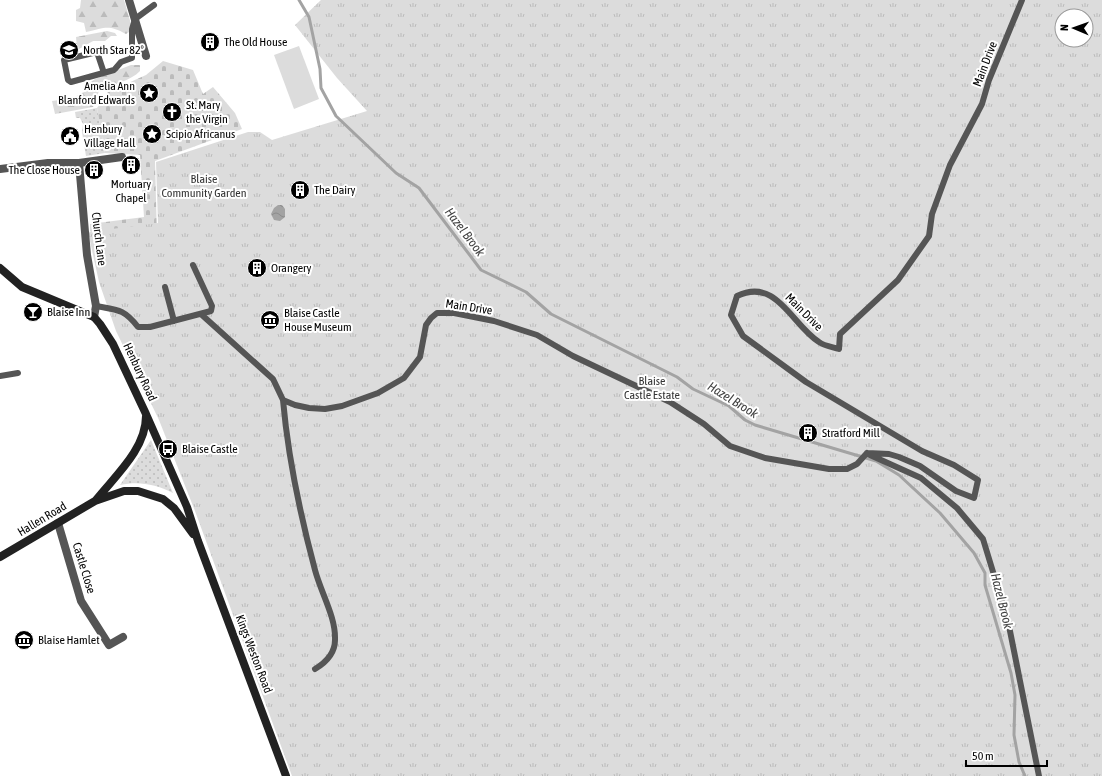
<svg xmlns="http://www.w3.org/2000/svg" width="1102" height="776" viewBox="0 0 1102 776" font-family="'Asap Condensed',sans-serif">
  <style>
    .grass { fill: url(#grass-dots) }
    .forest { fill: url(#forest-firs) }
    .cemetery { fill: url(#cemetery-stones) }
    .park { fill: url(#park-tufts); fill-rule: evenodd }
    .pitch { fill: #dcdcdc }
    .water { fill: url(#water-waves) }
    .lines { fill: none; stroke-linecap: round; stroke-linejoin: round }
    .stream { stroke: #a3a3a3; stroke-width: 3 }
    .lane { stroke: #555; stroke-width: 6 }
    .street { stroke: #555; stroke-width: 8 }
    .secondary { stroke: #222; stroke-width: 8 }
    .labels { text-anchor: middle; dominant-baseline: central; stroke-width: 4; stroke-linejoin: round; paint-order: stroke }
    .poi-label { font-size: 12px; fill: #000; stroke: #fff; text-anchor: start }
    .street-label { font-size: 12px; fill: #000; stroke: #fff }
    .park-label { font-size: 12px; fill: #333; stroke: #fff }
    .water-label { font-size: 13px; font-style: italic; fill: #444; stroke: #fff }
  </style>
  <defs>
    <pattern id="grass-dots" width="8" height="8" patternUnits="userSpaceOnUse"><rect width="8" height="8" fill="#dcdcdc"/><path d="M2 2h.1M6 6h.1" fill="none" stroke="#bbb" stroke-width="1.8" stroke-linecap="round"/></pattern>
    <pattern id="forest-firs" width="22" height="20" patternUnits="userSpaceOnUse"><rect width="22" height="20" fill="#dcdcdc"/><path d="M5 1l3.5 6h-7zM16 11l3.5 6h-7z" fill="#bbb"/></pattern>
    <pattern id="cemetery-stones" width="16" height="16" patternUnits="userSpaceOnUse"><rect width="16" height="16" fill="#dcdcdc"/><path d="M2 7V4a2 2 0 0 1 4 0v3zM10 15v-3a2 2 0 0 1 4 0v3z" fill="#bbb"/></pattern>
    <pattern id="park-tufts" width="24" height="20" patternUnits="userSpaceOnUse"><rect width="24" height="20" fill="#dcdcdc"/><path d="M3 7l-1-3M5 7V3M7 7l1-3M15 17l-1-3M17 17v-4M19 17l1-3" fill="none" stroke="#bbb"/></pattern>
    <pattern id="water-waves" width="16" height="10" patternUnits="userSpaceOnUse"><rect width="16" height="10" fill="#a3a3a3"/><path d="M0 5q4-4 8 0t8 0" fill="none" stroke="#8b8b8b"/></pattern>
  </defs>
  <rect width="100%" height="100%" fill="#fff"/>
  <path class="grass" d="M 97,108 L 105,153 L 86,156 L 82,132 L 83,124 L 80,118 L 76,118 L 75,112 Z
    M 151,440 L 173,493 C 155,484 139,481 120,485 Z"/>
  <path class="forest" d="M 81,0 L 124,0 L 131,24 L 129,32 L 126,34 C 108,24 105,28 86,32 L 84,23 L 76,21 L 76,10 L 80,8 Z
    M 107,31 L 115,33 L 117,36 L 111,36 L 105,41 L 93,41 L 79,49 L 77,48 L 76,37 Z
    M 131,65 L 140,65 L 140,71 C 131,81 112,84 99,91 L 93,107 L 55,114 L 52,101 L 73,98 L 84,92 L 88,84 L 95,79 Z"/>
  <path class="cemetery" d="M 163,61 L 193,70 L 203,94 L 213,87 L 235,113 L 242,129 L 155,161 L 157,238 L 109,246 L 90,231 L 90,224 L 144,217 L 140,155 L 105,153 L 97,108 L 108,92 L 146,75 Z"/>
  <path class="park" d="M 321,0 L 1102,0 L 1102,776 L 292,776 L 195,511 L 159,420 L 116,331 L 99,282 L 88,232 L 158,223 L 156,162 L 248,132 L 260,132 L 272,140 L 367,111 L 337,78 L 295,25 ZM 1062,16 L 1086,16 L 1086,40 L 1062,40 Z"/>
  <path class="pitch" d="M 299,46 L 319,99 L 294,109 L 274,55 Z"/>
  <path class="water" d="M 278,205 L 282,205 L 285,209 L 285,217 L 280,221 L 274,220 L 271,214 L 274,208 Z"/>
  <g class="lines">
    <path class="stream" d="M 299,0 L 309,17 L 320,69 L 321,88 L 336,116 L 396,173 L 419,188 L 481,270 L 526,292 L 551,314 L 677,377 L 693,389 L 729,406 L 745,420 L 755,425 L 876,461 L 899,475 L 940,513 L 974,553 L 985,573 L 985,585 L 1011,673 L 1015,695 L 1014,735 L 1019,762 L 1025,776"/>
    <path class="lane" d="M 104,73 L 97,52 L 64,60 L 68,80 L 71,82 L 114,70 L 115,69 L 121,62 L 132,58 L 132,29 L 135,19 L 154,5
      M 165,287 L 174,321
      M 96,306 C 118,310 124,309 138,327 L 150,327 L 211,311 L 212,306 L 193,265
      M 202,315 L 273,379 L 283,400 L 295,405 L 309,408 L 325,409 L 342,406 L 378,393 L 404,378 L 420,357 L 426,325 L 431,318 L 437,313 L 454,313 L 494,321 L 537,335 L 573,356 L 670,402 L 704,424 L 730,446 L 765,458 L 829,469 L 847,469 L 857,464 L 867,453
      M 0,376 L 18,373
      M 283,400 C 288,457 300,514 315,570 C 321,593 336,617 335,640 C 335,653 325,663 315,669
      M 867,453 L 889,454 L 899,457 L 920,466 L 956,491 L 974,498 L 978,480 L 954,465 L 922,451 L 806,382 L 743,336 L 731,315 L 737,296 C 777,277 791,324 819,342 C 824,346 833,347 839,349 L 840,334 L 898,280 L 929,236 L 932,214 L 950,165 L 982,104 L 989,80 L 1022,0
      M 870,455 L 921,478 L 957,508 L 983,539 L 1008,621 L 1039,776"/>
    <path class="street" d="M 129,0 L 146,56
      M 79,163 L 87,255 L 96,306 L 94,317
      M 0,169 L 48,163 L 79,163 L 122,157
      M 58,523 L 81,601 L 109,645 L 123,637"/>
    <path class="secondary" d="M 0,268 L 22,287 L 94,317 L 100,324 L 113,344 L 146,414 L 187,507 L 198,541 L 286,776
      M 96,500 C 115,476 146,449 146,416
      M 0,557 L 95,501 L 124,491 L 138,491 L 163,499 L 174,508 L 193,534"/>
  </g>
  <defs>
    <symbol id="building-disc" viewBox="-11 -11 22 22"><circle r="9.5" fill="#000" stroke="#fff"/><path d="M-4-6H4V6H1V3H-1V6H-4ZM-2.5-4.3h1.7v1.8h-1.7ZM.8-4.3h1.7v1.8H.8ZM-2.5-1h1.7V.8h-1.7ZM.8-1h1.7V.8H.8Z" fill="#fff"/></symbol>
    <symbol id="school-disc" viewBox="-11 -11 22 22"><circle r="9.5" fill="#000" stroke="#fff"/><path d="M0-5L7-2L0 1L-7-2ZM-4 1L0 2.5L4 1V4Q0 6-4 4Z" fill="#fff"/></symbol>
    <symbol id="sight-disc" viewBox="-11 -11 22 22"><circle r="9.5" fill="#000" stroke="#fff"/><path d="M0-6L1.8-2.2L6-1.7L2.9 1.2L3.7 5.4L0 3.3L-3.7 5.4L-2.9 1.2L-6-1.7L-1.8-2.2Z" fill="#fff"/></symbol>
    <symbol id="church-disc" viewBox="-11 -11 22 22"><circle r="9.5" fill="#000" stroke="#fff"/><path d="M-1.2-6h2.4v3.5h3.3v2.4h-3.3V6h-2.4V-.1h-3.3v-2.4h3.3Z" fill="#fff"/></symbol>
    <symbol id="civic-disc" viewBox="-11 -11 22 22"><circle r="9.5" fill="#000" stroke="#fff"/><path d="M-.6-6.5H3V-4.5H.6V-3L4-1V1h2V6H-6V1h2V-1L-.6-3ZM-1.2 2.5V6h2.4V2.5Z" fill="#fff"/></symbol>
    <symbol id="bar-disc" viewBox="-11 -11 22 22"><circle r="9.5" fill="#000" stroke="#fff"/><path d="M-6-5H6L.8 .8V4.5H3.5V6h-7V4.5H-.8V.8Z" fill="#fff"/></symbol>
    <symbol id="museum-disc" viewBox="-11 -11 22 22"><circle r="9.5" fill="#000" stroke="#fff"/><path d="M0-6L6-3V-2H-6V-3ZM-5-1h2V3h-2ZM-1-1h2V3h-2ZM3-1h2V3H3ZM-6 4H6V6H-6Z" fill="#fff"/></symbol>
    <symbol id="bus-disc" viewBox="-11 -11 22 22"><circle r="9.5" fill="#000" stroke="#fff"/><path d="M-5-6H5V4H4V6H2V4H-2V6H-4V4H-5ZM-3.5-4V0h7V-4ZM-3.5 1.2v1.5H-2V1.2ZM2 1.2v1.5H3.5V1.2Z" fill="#fff"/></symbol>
  </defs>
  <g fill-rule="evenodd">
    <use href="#building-disc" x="199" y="31" width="22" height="22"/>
    <use href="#school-disc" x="58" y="39" width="22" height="22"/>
    <use href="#sight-disc" x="138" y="82" width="22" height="22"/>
    <use href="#church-disc" x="161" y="101" width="22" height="22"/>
    <use href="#sight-disc" x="141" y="123" width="22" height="22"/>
    <use href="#civic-disc" x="59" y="125" width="22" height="22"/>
    <use href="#building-disc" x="120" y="154" width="22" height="22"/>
    <use href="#building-disc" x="83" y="159" width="22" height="22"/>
    <use href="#building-disc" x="289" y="179" width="22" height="22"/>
    <use href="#building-disc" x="246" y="257" width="22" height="22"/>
    <use href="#bar-disc" x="22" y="301" width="22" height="22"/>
    <use href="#museum-disc" x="259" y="309" width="22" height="22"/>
    <use href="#building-disc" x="797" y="422" width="22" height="22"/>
    <use href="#bus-disc" x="157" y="438" width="22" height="22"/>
    <use href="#museum-disc" x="13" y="629" width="22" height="22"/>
  </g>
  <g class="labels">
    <g class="poi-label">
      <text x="224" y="42">The Old House</text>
      <text x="83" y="50">North Star 82°</text>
      <text x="135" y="86" text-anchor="end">Amelia Ann<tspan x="135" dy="14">Blanford Edwards</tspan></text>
      <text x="186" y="105">St. Mary<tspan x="186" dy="14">the Virgin</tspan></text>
      <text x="84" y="129">Henbury<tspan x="84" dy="14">Village Hall</tspan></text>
      <text x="166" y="134">Scipio Africanus</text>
      <text x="80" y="170" text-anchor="end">The Close House</text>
      <text x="131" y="184" text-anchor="middle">Mortuary<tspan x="131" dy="14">Chapel</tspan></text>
      <text x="314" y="190">The Dairy</text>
      <text x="271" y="268">Orangery</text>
      <text x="47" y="312">Blaise Inn</text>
      <text x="284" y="313">Blaise Castle<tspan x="284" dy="14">House Museum</tspan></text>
      <text x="822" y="433">Stratford Mill</text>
      <text x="182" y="449">Blaise Castle</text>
      <text x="38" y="640">Blaise Hamlet</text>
    </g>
    <g class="street-label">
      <text transform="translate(985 64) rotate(-69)">Main Drive</text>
      <text transform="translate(99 239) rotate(83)">Church Lane</text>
      <text transform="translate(469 307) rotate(9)">Main Drive</text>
      <text transform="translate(804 312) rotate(45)">Main Drive</text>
      <text transform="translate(140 372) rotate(65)">Henbury Road</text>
      <text transform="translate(42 519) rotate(-31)">Hallen Road</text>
      <text transform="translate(84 568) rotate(73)">Castle Close</text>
      <text transform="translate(254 654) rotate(69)">Kings Weston Road</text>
    </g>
    <g class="park-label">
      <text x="204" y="179">Blaise<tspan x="204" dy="14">Community Garden</tspan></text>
      <text x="652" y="381">Blaise<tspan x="652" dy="14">Castle Estate</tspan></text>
    </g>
    <g class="water-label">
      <text transform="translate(465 232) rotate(53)">Hazel Brook</text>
      <text transform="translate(733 400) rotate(32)">Hazel Brook</text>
      <text transform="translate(1002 601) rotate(76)">Hazel Brook</text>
    </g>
  </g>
  <g transform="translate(1074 28) rotate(272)"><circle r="19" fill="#ffffff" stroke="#999999"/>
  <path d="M0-3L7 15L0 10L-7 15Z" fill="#000000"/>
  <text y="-6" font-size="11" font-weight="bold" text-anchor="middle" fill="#000000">N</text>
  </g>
  <path d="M966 760v6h81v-6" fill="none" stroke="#000000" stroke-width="2"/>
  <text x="972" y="760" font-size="12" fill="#000000" stroke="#ffffff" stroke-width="3" paint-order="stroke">50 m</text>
</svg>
